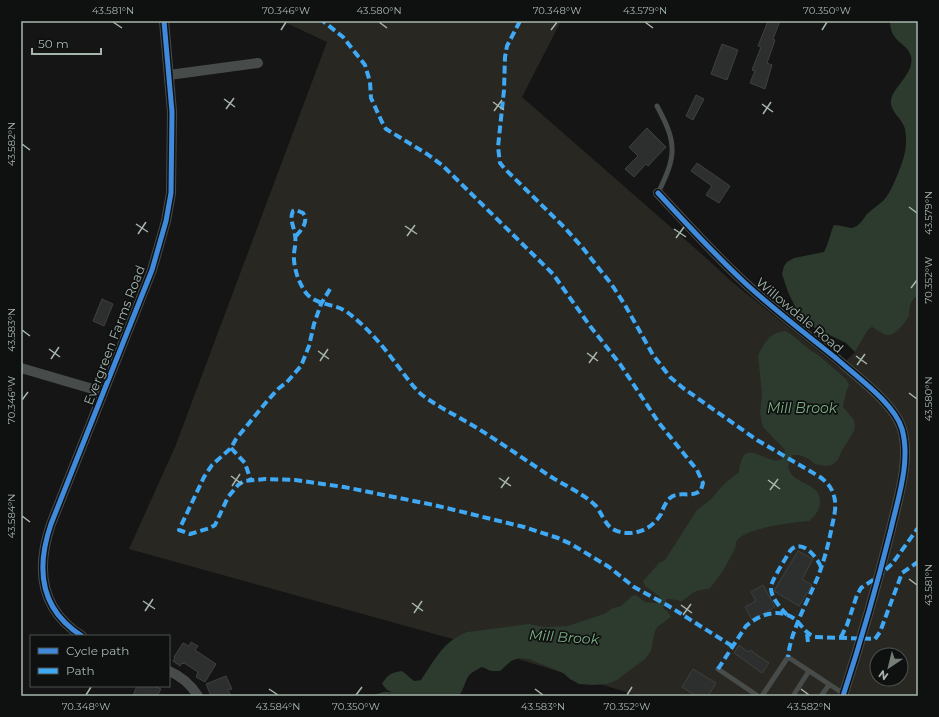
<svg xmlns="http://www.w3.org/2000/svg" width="939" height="717" viewBox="0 0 939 717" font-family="Montserrat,sans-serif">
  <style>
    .green { fill: #282721; fill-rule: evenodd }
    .water { fill: #2c3b2e }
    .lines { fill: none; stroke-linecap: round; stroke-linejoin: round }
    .stream { stroke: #2c3b2e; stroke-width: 2.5 }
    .building { fill: #2d2f2e; stroke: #3d413f }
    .lane { stroke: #474b49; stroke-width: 5 }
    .street { stroke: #474b49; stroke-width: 10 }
    .quiet { stroke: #3fa9f5; stroke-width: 4; stroke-dasharray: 8 4; stroke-linecap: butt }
    .cycleway-casing { stroke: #0f1111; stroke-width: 8 }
    .cycleway { stroke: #408adc; stroke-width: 5 }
    .ticks { fill: none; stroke: #a6b6ac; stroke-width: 1.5 }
    .labels { text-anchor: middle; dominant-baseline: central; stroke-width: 3.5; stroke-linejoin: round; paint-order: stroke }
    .street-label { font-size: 13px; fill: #a6b6ac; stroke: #0f1111 }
    .water-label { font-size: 14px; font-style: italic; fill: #7eb184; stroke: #0f1111 }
    .neatline { fill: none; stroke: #a6b6ac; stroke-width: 1.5 }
    .ticks-label { font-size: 10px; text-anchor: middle; fill: #a6b6ac }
  </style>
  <rect width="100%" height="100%" fill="#151515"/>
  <path class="green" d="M 282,21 L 561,21 L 522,97 L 705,257 L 731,281 L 839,368 L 855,352 L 868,330 L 872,327 L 884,334 L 909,314 C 909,305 912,301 918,295 L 918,696 L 639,696 L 449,638 L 129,549 L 175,447 L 327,42 ZM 877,655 L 901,655 L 901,679 L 877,679 Z"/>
  <path class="water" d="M 890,21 L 918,21 L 918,295 C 916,297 913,299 912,302 C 909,306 910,310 909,315 C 908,320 895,335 890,335 C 884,336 877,330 872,327 L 868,330 L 855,352 L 846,343 L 807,324 L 800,317 L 788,292 L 782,274 L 784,266 L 787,262 L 794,258 L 824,252 C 829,243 830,233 834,225 C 840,225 848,228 852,228 C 860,226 863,219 867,214 C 872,209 879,205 884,200 C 890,193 893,185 897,176 C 904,158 908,149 905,129 C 903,119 889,111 891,100 C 893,87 915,73 911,56 C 906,41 890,43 890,21 Z
    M 785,331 L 792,335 L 811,351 L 817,354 L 846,379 L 849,385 L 846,392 L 843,407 L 854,420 L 855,426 L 854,431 L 841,452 L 838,460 L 832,465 L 825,466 L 815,464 L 809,459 L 799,455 L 793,455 C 790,460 787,465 789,470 C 795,485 822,483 820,503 C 819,511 816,515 809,521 C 795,522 742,528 736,542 C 736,543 736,546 735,548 C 729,562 719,578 709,589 L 700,590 L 694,592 L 681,602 L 678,600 L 667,599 L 663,608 L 668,612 L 671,617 L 657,627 L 654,634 L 651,651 L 645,659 L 617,680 L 607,684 L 593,685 L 579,684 L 570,679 L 563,673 L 529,659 L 519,658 L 511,661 L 500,671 L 491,671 L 482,667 C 462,676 469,681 459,696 L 400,696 L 387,690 L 382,684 C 387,675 392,672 402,671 L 414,681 L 421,680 C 435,660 442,642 467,632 L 529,624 L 544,627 L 568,626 L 604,614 L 613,608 L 621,606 L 632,596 L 636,595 L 645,602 L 657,603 L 660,597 L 645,586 L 643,581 L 659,563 L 665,560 L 697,510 L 711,499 L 724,484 L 739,472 C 739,467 740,464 742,459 C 750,441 769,467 782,459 L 785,450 L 763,427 L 760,414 L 762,394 L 758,355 L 764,344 L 770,337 L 776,333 Z"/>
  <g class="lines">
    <path class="stream" d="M 375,696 L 385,693 L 398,694"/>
  </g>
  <path class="building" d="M 768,21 L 780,21 L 773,39 L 775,40 L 767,63 L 772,65 L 765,89 L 750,83 L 755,71 L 752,70 L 761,47 L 758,46 Z
    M 722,44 L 738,50 L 727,80 L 711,74 Z
    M 696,95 L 704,99 L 693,120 L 686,116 Z
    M 647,128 L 666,147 L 648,166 L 646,164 L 634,177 L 625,169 L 638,156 L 629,147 Z
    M 697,163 L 730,186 L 719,203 L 706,195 L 712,186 L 691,171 Z
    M 102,299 L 113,304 L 104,326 L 93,321 Z
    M 798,551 L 813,559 L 802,579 L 812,585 L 799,606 L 774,591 Z
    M 763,585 L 775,607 L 752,620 L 745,607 L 756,601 L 751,592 Z
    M 191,642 L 198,646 L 195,650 L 216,664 L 205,682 L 196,677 L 198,672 L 184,663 L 183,664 L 182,663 L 180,666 L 173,661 L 175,658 L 174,657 L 183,643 L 189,646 Z
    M 739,645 L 748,652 L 750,650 L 769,663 L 762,673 L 734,653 Z
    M 693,669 L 716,683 L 708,696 L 696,696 L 682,687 Z
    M 226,676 L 232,689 L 228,690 L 231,696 L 211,696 L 206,684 Z
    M 137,686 L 154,686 L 161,689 L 157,696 L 133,696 Z"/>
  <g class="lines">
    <path class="lane" d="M 657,106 C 677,143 677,155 658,193
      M 718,669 L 758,696
      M 762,696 L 788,657 L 844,694
      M 793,696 L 809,671
      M 821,696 L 829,685"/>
    <path class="street" d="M 169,75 L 258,63
      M 658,193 C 686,223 714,254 744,282 C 773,309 806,334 837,359 C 856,376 895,404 902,429 C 911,461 898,498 891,529 C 877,585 861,641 843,696
      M 21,368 L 103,392
      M 82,636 C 39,609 36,568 51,524 L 152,270 L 166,221 L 171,193 L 172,112 L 164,21
      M 169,671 C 181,676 191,685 198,696"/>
    <path class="quiet" d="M 520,21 L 507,46 L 505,57 L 504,90 L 498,147 L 500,163 L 505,169 L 564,227 L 582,247 L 612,285 L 625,305 L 653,355 L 670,377 L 683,388 L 757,440 L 820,477 C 827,482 832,488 834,496 C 837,506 834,517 832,526 C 828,547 822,569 813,588 C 804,608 790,635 788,657
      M 296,236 C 302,229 309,222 303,213 L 296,210 L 293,211 C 289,220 294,226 295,235 C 296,240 295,247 294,253 C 293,266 298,282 306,293 C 317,306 334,303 347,312 C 366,326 383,346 397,365 C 405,375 412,386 422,395 C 440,408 459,417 477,428 C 503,444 528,462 553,478 C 563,484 573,489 582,495 C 587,498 592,502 596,506 C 606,520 606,531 626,533 C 641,534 654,526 661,514 C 663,508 666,502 670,498 C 679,490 692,499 701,490 L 703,483 L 697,470 L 659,423 L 620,364 L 590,326 L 553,274 L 442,165 L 427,154 L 386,129 L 382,122 L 371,98 L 370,82 L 365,65 L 343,37 L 323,21
      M 330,289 L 321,304 L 314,324 L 309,346 L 301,366 L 287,382 L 278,389 L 268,400 L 236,439 L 231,448 L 212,465 L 204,477 L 179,530 L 190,534 L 210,528 L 215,525 L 228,497 L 238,485 L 244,481 L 265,479 L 295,480 L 344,487 L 434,505 L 524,527 L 558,538 L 571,544 L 609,567 L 634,587 L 667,605 L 732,646
      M 231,448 L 245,463 L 251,481
      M 787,615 C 781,608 770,597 771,587 C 771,581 786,558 790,551 C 801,537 817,557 821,567
      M 807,634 L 808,642
      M 841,637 L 847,625 L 857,595 L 861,588 L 879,576 L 892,564 L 918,528
      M 718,669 L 746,626 C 760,614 780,607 796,620 C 803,627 805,633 815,637 L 875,639 L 880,632 L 902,573 L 918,562"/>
    <defs>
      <path id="cycleway" d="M 658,193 C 686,223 714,254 744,282 C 773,309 806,334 837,359 C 856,376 895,404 902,429 C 911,461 898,498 891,529 C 877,585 861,641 843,696
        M 82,636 C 39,609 36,568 51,524 L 152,270 L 166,221 L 171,193 L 172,112 L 164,21"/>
    </defs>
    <use href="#cycleway" class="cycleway-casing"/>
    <use href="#cycleway" class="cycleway"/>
  </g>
  <path class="ticks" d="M 113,22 L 122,28M 379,22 L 387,28M 645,22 L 653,28M 281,30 L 286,22M 551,30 L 557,22M 822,30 L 827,22M 224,99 L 235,107M 493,102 L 504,110M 762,104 L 773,112M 226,109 L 234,98M 494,111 L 502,100M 763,114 L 771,102M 22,144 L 30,150M 909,207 L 917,213M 136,224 L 148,232M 405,226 L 417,234M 674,229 L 686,237M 138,234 L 146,222M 407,236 L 415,225M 676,238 L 684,227M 911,288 L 917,280M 22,330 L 30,336M 49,349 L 60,357M 318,351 L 329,359M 587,353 L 598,361M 856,356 L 867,364M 51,359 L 59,347M 320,361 L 328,349M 589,363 L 597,352M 857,365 L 865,354M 909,393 L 917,399M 22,400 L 28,392M 231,476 L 242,484M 499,478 L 511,486M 768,480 L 780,489M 232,486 L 240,474M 501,488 L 509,477M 770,490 L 778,479M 22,516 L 30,522M 909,579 L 917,585M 143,601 L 155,609M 412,603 L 423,611M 681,605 L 692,613M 145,611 L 153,599M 414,613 L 422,601M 683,615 L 691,604M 269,689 L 278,695M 535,689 L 543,695M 801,689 L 809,695M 86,695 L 91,687M 356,695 L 362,687M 627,695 L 632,687"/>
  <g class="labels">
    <g class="street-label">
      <text transform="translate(800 315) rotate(40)">Willowdale Road</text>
      <text transform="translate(114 335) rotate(-69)">Evergreen Farms Road</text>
    </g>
    <g class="water-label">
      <text x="802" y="408">Mill Brook</text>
      <text transform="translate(564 637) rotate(4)">Mill Brook</text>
    </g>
  </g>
  <rect width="939" height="717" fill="none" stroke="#0f1111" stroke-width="44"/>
  <rect x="30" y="635" width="140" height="52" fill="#0f1111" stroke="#4b534f"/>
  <rect x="38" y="648" width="20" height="6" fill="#408adc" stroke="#4b534f"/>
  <text x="66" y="655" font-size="12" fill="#a6b6ac">Cycle path</text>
  <rect x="38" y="668" width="20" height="6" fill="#3fa9f5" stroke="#4b534f"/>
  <text x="66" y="675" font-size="12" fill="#a6b6ac">Path</text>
  <g transform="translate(889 667) rotate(215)"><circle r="19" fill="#0f1111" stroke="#4b534f"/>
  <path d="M0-3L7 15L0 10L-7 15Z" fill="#737e77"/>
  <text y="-6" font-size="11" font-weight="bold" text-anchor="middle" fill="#a6b6ac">N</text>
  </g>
  <path d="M32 48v6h69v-6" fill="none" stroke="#a6b6ac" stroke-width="2"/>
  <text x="38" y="48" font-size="12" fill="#a6b6ac" stroke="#0f1111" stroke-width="3" paint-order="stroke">50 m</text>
  <rect x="22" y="22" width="895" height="673" class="neatline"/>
  <g class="ticks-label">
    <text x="113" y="14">43.581°N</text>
    <text x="286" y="14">70.346°W</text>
    <text x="379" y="14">43.580°N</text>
    <text x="557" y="14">70.348°W</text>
    <text x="645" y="14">43.579°N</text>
    <text x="827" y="14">70.350°W</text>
    <text transform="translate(11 144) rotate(-90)" y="4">43.582°N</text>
    <text transform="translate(928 213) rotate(-90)" y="4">43.579°N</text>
    <text transform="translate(928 280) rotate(-90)" y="4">70.352°W</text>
    <text transform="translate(11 330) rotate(-90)" y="4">43.583°N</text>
    <text transform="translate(928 399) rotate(-90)" y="4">43.580°N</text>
    <text transform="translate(11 400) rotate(-90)" y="4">70.346°W</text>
    <text transform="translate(11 516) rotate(-90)" y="4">43.584°N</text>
    <text transform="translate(928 585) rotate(-90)" y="4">43.581°N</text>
    <text x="86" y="710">70.348°W</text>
    <text x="278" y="710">43.584°N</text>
    <text x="356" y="710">70.350°W</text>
    <text x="543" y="710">43.583°N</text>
    <text x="627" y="710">70.352°W</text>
    <text x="809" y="710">43.582°N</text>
  </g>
</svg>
